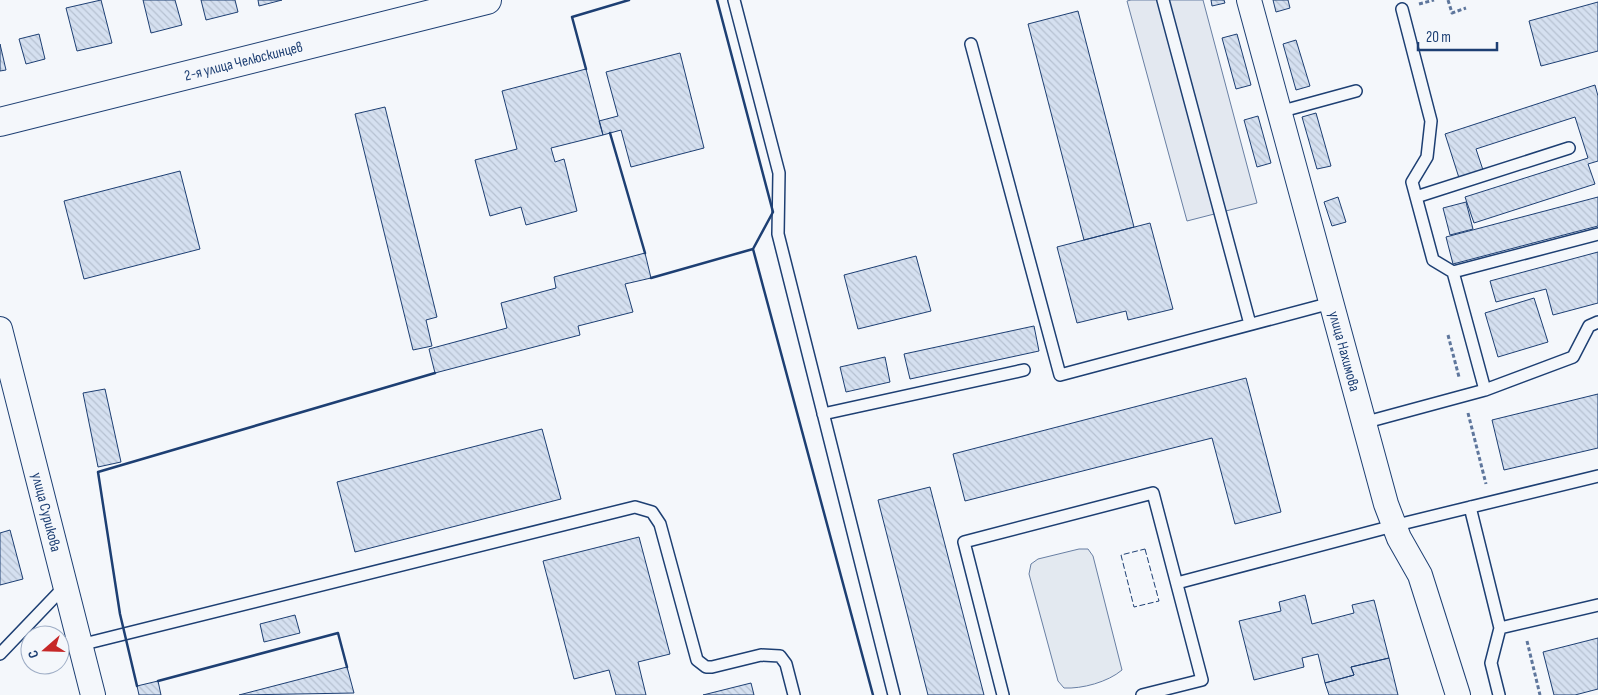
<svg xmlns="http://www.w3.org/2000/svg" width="1598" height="695" viewBox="0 0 1598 695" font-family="'Sofia Sans Condensed',sans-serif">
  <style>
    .pitch { fill: #e3e9f0; stroke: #687fa3 }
    .parking { fill: #e3e8f0; stroke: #687fa3 }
    .building { fill: url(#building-back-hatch); stroke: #1d3f73 }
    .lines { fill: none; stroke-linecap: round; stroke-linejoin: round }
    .lane-casing { stroke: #1d3f73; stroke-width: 14 }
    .street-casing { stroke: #1d3f73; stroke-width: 26 }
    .secondary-casing { stroke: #1d3f73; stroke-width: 30 }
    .path { stroke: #5e769c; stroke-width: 3; stroke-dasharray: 4 2.5; stroke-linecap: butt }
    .lane { stroke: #f4f7fb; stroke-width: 11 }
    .street { stroke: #f4f7fb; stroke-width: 24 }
    .secondary { stroke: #f4f7fb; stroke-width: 28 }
    .fence { stroke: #1d3f73; stroke-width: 1; stroke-dasharray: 6 2.5; stroke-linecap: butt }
    .wall { stroke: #1d3f73; stroke-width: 2.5 }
    .labels { text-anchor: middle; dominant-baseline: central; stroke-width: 4; stroke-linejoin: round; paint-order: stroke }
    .street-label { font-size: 15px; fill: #1d3f73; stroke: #f4f7fb }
  </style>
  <defs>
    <pattern id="building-back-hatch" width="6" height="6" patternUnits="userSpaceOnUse" patternTransform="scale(1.25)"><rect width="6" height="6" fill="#d5e0f0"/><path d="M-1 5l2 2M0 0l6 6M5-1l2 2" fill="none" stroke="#b6c1d1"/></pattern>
  </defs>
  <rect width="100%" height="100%" fill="#f4f7fb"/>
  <path class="pitch" d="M 1079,549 L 1088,549 L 1093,556 L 1122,670 C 1108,682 1082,689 1064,688 L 1058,681 L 1029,574 L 1031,564 L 1038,559 Z"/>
  <path class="parking" d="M 1131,0 L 1203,0 L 1257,203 L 1187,221 L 1127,1 Z"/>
  <path class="building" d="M 101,0 L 112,43 L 77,51 L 66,8 Z
    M 143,0 L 175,0 L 182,25 L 151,33 Z
    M 201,0 L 235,0 L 238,12 L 206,20 Z
    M 258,0 L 282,0 L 259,6 Z
    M 1211,0 L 1224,0 L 1225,3 L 1212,6 Z
    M 1273,0 L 1288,0 L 1290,8 L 1276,12 Z
    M 1598,2 L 1598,51 L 1541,66 L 1529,21 Z
    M 1078,11 L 1134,227 L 1084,240 L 1028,24 Z
    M 39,34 L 45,59 L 26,64 L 19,39 Z
    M 1237,34 L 1251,85 L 1236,89 L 1222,38 Z
    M 1296,40 L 1310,86 L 1296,90 L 1283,44 Z
    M 0,44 L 6,70 L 0,71 Z
    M 680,53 L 704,148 L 631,167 L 621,130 L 603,135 L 599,121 L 618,116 L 606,72 Z
    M 586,69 L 603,135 L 551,148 L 555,162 L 564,159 L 577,211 L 526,225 L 521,207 L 490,216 L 475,160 L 517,149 L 502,91 Z
    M 1595,85 L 1598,96 L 1598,161 L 1588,164 L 1595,184 L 1474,223 L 1465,197 L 1588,158 L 1575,117 L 1476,149 L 1484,173 L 1460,181 L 1445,134 Z
    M 385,107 L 437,317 L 426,320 L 432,346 L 413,350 L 355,114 Z
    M 1316,113 L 1331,166 L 1317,169 L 1302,117 Z
    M 1258,116 L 1271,163 L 1257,167 L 1244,120 Z
    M 180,171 L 200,249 L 84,279 L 64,201 Z
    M 1338,197 L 1346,222 L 1332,226 L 1324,202 Z
    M 1598,197 L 1598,226 L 1453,264 L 1446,237 Z
    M 1466,202 L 1473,229 L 1450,235 L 1443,208 Z
    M 1150,223 L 1173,309 L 1128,320 L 1126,311 L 1077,323 L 1057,247 Z
    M 1598,252 L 1598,303 L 1553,315 L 1546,289 L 1496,302 L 1490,281 Z
    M 645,253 L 651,278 L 625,284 L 633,312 L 578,326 L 580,335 L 435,373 L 429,349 L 507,328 L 501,303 L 556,288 L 554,277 Z
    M 916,256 L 931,311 L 858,329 L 844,275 Z
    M 1534,298 L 1548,342 L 1498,357 L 1485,313 Z
    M 1034,326 L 1039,351 L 910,379 L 904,354 Z
    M 885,357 L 890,382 L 846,392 L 840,367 Z
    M 1246,378 L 1281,512 L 1235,524 L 1212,438 L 965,501 L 953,454 Z
    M 105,389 L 121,462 L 98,467 L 83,393 Z
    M 1598,394 L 1598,448 L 1504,470 L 1492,420 Z
    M 542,429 L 561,499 L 355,552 L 337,482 Z
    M 930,487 L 984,695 L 928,695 L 878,500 Z
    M 10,530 L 23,579 L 0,585 L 0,533 Z
    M 639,537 L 670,654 L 638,662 L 646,695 L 616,695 L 609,670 L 574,679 L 543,561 Z
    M 1305,595 L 1312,624 L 1354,613 L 1352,605 L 1374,600 L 1389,658 L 1351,667 L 1354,675 L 1325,683 L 1318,654 L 1302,658 L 1304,667 L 1254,680 L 1239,621 L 1281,611 L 1279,602 Z
    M 295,615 L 300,633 L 264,642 L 260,624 Z
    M 1598,638 L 1598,689 L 1575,695 L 1554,695 L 1543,652 Z
    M 1389,658 L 1398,695 L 1329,695 L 1325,683 L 1354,675 L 1351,667 Z
    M 347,667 L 354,693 L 239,695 Z
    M 158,681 L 161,695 L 139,695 L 137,686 Z
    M 751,683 L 754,695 L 703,695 Z"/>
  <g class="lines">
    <defs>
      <path id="lane" d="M 734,0 L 779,173 L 778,234 L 894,695
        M 1163,0 L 1250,324
        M 971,44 L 1060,375 L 1331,303
        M 1279,112 L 1356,91
        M 1416,197 L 1569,148
        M 1453,272 L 1598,234
        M 1485,390 L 1573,357 L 1589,326 L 1598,322
        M 823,414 L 1024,370
        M 1363,423 L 1485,390 L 1453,272 L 1433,260 L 1412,182 L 1427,157 L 1431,121 L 1402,9
        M 1470,507 L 1500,628 L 1598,605
        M 1177,583 L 1393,526 L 1598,476
        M 80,645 L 635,507 L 652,512 L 660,524 L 697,660 L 706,667 L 712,667 L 761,655 L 780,656 L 786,664 L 794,695
        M 0,654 L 65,586
        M 1003,695 L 964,542 L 1153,493 L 1202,680 L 1142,695
        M 1499,695 L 1491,663 L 1500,628"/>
      <g id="street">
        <path id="s1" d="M 1249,0 L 1386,504 L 1399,538 L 1420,575 L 1458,695"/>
        <path id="s2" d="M 0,329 L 93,695"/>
      </g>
      <g id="secondary">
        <path id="s3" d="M 0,122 L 487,0"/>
      </g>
    </defs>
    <use href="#lane" class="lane-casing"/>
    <use href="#street" class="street-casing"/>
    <use href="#secondary" class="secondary-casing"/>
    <path class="path" d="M 1448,0 L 1452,13 L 1466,8
      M 1419,4 L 1434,0
      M 1448,335 L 1459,377
      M 1468,413 L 1486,484
      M 1527,641 L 1540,695"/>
    <use href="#lane" class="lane"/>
    <use href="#street" class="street"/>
    <use href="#secondary" class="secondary"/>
    <path class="fence" d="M 1145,549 L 1159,601 L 1134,607 L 1121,555 Z"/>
    <path class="wall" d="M 717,0 L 773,212 L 753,249 L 873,695
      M 586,69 L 572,17 L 629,0
      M 610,133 L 645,253
      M 651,278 L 753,249
      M 158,681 L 338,633 L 347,667
      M 137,686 L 120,614 L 98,472 L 435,373"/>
  </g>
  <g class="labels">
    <g class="street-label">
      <text stroke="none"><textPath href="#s3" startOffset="251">2-я улица Челюскинцев</textPath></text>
      <text stroke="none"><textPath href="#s1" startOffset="364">улица Нахимова</textPath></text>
      <text stroke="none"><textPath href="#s2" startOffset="189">улица Сурикова</textPath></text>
    </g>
  </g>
  <g transform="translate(45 650) rotate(250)"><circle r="24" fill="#f4f7fb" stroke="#9eadc5"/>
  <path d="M0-4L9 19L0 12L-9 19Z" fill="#c62828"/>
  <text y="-8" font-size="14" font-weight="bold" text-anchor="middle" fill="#1d3f73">С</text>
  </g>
  <path d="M1418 42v8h79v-8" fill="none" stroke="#1d3f73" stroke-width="2.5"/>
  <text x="1426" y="42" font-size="15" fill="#1d3f73" stroke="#f4f7fb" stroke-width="4" paint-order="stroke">20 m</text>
</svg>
